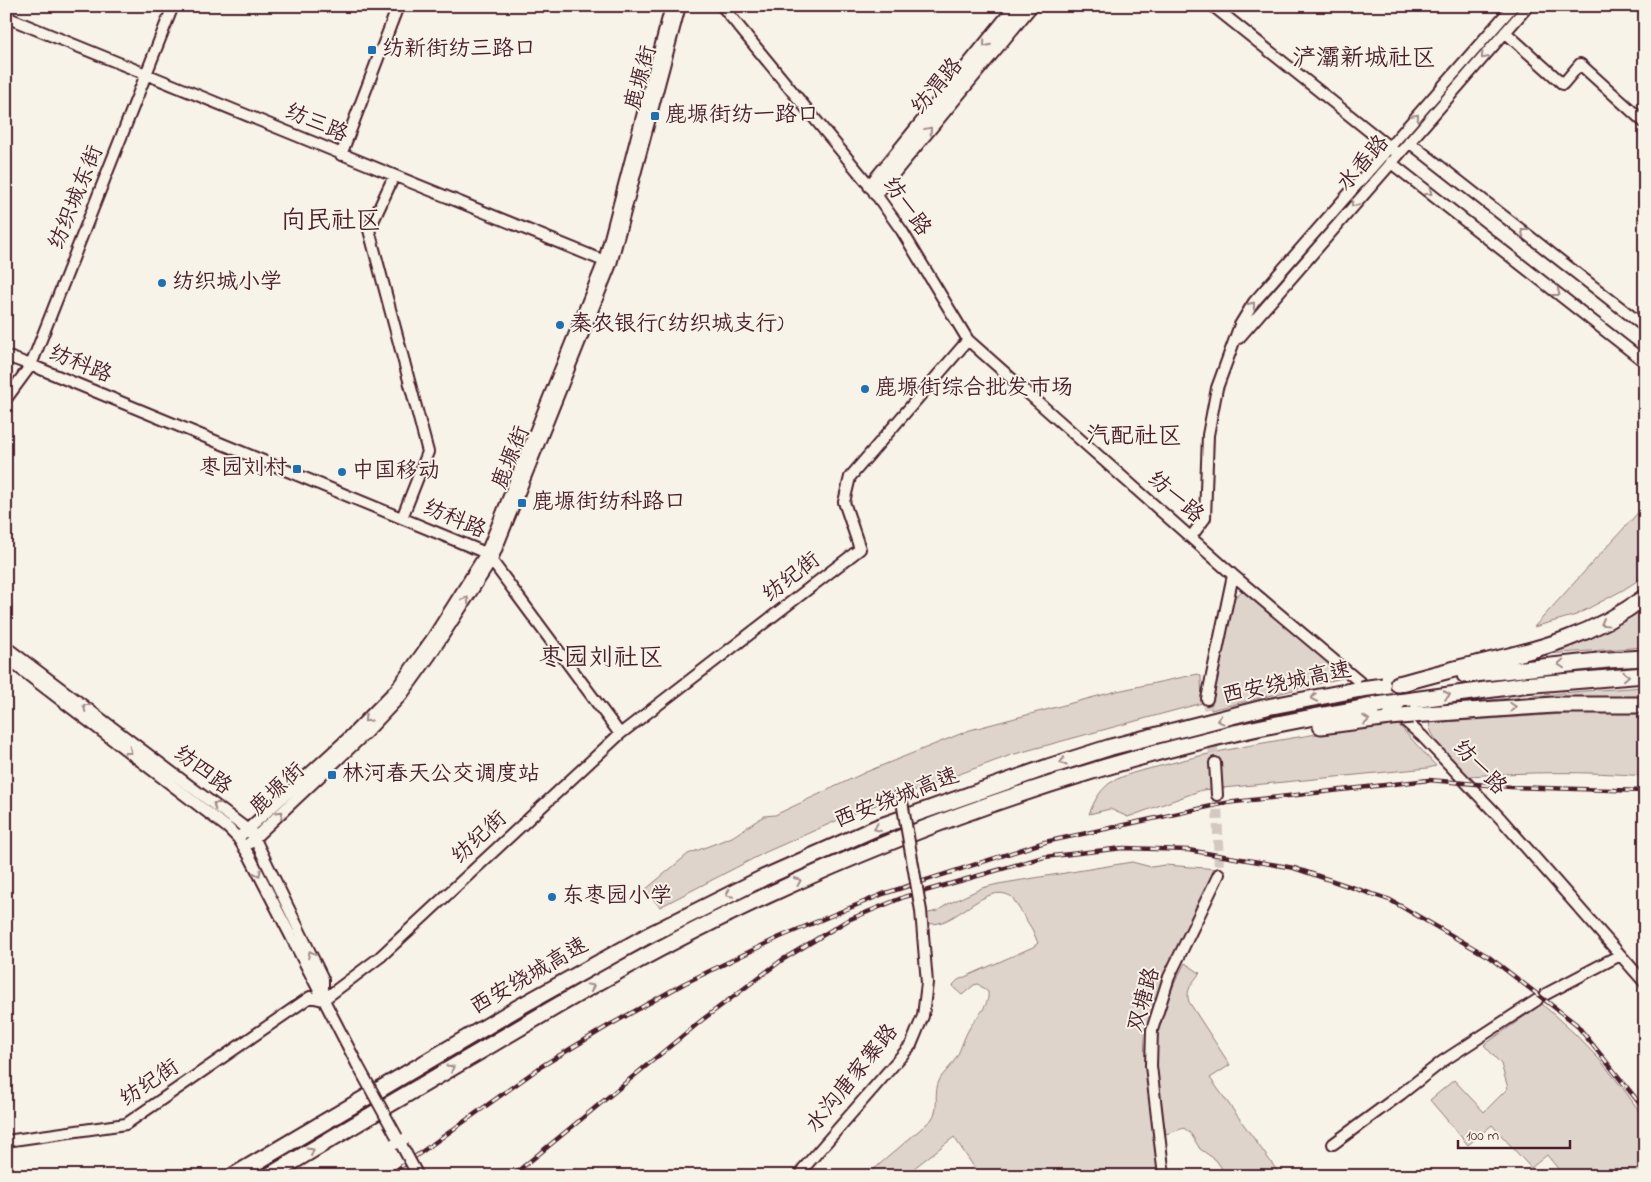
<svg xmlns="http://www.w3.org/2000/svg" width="1651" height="1182" viewBox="0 0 1651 1182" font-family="'Indie Flower','LXGW WenKai TC',sans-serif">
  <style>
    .green { fill: #ded4cc; stroke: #947a7c }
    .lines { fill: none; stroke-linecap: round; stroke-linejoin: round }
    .minor-tunnel { stroke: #d4c9c2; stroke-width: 10; stroke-dasharray: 10 5; stroke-linecap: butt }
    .minor-casing { stroke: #4a1f2b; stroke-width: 14 }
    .major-casing { stroke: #4a1f2b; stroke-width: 16 }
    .highway-casing { stroke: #4a1f2b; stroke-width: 19 }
    .minor { stroke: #f7f3e8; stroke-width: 10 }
    .major { stroke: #f7f3e8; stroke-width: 12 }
    .highway { stroke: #f7f3e8; stroke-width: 15 }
    .rail-casing { stroke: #4a1f2b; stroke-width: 4.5 }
    .rail { stroke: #f7f3e8; stroke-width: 2.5; stroke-dasharray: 8; stroke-linecap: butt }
    .minor-bridge-casing { stroke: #4a1f2b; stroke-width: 14; stroke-linecap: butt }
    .highway-bridge-casing { stroke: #4a1f2b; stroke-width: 19; stroke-linecap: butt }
    .minor-bridge { stroke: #f7f3e8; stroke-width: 10 }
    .highway-bridge { stroke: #f7f3e8; stroke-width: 15 }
    .oneway { stroke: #a0898a }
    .poi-dot { fill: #1f6fb2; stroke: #f7f3e8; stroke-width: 2 }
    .labels { text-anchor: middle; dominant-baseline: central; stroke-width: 4; stroke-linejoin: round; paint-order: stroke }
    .poi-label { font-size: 22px; fill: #4a1f2b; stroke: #f7f3e8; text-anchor: start }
    .street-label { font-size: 22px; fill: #4a1f2b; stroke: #f7f3e8 }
    .neighbourhood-label { font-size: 24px; fill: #4a1f2b; stroke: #f7f3e8 }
    .quarter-label { font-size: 25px; fill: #4a1f2b; stroke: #f7f3e8 }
  </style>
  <rect width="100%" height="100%" fill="#f7f3e8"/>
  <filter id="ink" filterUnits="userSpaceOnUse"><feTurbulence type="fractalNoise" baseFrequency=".02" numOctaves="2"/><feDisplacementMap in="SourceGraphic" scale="10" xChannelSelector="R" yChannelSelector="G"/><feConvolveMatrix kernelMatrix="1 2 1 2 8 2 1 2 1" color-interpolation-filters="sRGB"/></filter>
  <g filter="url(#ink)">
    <path class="green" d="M 1645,505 L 1645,576 L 1623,590 L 1576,615 L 1534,627 Z
      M 1243,590 L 1346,677 L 1211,710 L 1209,702 L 1232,600 Z
      M 1645,602 L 1645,647 L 1547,654 L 1548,650 Z
      M 1198,674 L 1201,676 L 1202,703 L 1011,755 L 854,813 L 766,852 L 660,907 L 645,890 L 688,854 L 732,837 L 764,816 L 775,815 L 866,772 L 970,730 L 1117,691 Z
      M 1645,687 L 1645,700 L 1459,707 L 1460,703 L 1584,691 Z
      M 1577,713 L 1645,714 L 1645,776 C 1584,771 1530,772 1469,776 C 1455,761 1432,744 1429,723 Z
      M 1396,722 L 1436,766 L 1428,768 L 1202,790 L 1128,817 L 1110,809 L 1089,814 C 1094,802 1099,791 1110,783 C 1126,773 1146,770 1164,765 C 1240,744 1319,734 1396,722 Z
      M 1132,862 L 1151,867 L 1165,865 L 1218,869 L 1214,887 L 1157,1000 L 1151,1018 L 1148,1032 L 1164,1176 L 980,1176 L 954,1137 L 904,1176 L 866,1176 L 931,1120 C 941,1108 932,1093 940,1079 C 943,1073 950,1068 954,1061 C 961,1051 963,1039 969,1029 C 975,1018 990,1006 988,992 L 978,984 L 974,985 L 962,995 L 954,988 L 953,985 L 958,980 L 1033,947 L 1038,943 L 1032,929 L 1012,897 C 986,879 953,931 927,923 L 925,914 L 937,911 L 948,904 L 982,888 L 998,884 Z
      M 1185,963 L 1200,973 C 1193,982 1185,990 1189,1002 L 1230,1065 L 1210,1078 L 1281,1176 L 1227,1176 L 1216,1160 L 1200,1149 L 1191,1134 L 1184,1128 L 1166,1134 C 1159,1098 1149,1056 1160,1019 C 1166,1000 1175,981 1185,963 Z
      M 1542,1004 L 1575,1034 L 1599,1059 L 1622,1087 L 1645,1119 L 1645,1176 L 1564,1176 L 1547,1155 L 1531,1168 L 1492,1125 L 1468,1145 L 1430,1100 L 1454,1080 L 1484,1112 L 1508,1088 L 1501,1064 L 1484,1045 Z"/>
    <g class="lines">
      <path class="minor-tunnel" d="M 1207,699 L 1215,763
        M 1217,795 L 1219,874"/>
      <defs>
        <path id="minor" d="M 722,6 L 870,186 L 902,231 L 968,340 L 1233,575 L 1387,705
          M 1213,6 L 1394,151
          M 6,17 L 609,263
          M 1505,32 L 1563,84 L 1580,64 L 1645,123
          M 1409,142 L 1645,327
          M 341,155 L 398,6
          M 1390,162 L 1645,362
          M 394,176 L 369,230 L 428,452 L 402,518
          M 1239,338 L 1528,6
          M 6,356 L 31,365 L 486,553 L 620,734
          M 6,399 L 31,365 L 173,6
          M 1191,537 L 1205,518 L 1208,435 L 1217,388 L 1240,325 L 1254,302 L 1513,6
          M 6,647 L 252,833 L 323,979 L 323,996
          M 6,658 L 228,828 L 238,838 L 250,857 L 357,1064
          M 1207,699 L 1233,575
          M 1398,715 L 1422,736 L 1501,819 L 1645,983
          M 1215,763 L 1217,795
          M 238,838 L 347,739 L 396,689 L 433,637 L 486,553 L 604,261 L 671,6
          M 244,848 L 367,732 L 402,695 L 430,656 L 492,560 L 611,264 L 680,6
          M 1546,994 L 1620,955
          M 6,1141 L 126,1124 L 310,997 L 323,1000 L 380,957 L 620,734 L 860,549 L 844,502 L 850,477 L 968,340
          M 1333,1144 L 1401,1094 L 1443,1061 L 1537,1000
          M 802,1176 L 803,1169 L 911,1045 L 923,1016 L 927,983 L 921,911
          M 1164,1176 L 1151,1066 L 1152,1030 L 1169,977 L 1219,874"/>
        <path id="major" d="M 870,186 L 1016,6
          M 876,194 L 1031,6"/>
        <path id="highway" d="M 1465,675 L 1608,660 L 1645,658
          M 1398,684 C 1425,677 1452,669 1480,663 C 1541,649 1594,635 1645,597
          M 1398,702 L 1523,685 L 1645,675
          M 1412,715 L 1554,705 L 1645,705
          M 1321,726 L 1390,717
          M 233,1176 L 521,1006 L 647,936 L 763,878 L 878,827 L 1048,767 L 1111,747 L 1267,707 L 1361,689
          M 269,1176 C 340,1133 412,1091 484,1049 C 576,994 670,940 768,895 C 910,829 1058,776 1210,739 C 1265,725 1321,716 1377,705"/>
      </defs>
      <use href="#minor" class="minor-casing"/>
      <use href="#major" class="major-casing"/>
      <use href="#highway" class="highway-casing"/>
      <use href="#minor" class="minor"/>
      <use href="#major" class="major"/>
      <use href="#highway" class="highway"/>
      <defs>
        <path id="rail" d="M 388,1176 L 542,1066 L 608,1026 L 685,983 L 780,937 L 883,894 L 1045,842 L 1226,803 L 1429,780 L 1511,787 L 1645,791
          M 512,1176 L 702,1020 L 782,960 L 848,920 L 904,897 L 1044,857 L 1123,848 L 1188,850 L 1294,868 L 1390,900 L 1489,957 L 1576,1024 L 1645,1110"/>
      </defs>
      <use href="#rail" class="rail-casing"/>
      <use href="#rail" class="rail"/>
      <defs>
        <path id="minor-bridge" d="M 900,790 L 921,911
          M 357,1064 L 397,1137
          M 402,1146 L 418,1176"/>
        <path id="highway-bridge" d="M 1361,689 L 1383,686
          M 1377,705 L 1398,702
          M 1390,717 L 1412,715"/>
      </defs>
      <use href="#minor-bridge" class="minor-bridge-casing"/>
      <use href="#highway-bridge" class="highway-bridge-casing"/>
      <use href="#minor-bridge" class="minor-bridge"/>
      <use href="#highway-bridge" class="highway-bridge"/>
    </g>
    <defs><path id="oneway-chevron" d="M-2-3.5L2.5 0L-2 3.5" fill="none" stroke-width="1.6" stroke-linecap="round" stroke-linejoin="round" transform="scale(1.25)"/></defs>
    <g class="oneway">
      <use href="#oneway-chevron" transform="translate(986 44) rotate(129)"/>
      <use href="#oneway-chevron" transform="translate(1484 56) rotate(131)"/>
      <use href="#oneway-chevron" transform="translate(1416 117) rotate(-49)"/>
      <use href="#oneway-chevron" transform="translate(929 130) rotate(-50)"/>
      <use href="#oneway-chevron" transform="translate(1429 192) rotate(38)"/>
      <use href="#oneway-chevron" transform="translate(1354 204) rotate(131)"/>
      <use href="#oneway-chevron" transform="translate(1524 232) rotate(-142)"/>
      <use href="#oneway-chevron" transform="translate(1557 293) rotate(38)"/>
      <use href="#oneway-chevron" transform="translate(1252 305) rotate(-52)"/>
      <use href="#oneway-chevron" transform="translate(466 600) rotate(-57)"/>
      <use href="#oneway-chevron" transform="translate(1604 623) rotate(151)"/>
      <use href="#oneway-chevron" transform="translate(1561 664) rotate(175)"/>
      <use href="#oneway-chevron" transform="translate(1626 676) rotate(-3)"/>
      <use href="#oneway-chevron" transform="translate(1447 695) rotate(-8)"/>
      <use href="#oneway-chevron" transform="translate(1314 698) rotate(169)"/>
      <use href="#oneway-chevron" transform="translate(86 707) rotate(-143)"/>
      <use href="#oneway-chevron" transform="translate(1513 707) rotate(-3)"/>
      <use href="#oneway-chevron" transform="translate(367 719) rotate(136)"/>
      <use href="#oneway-chevron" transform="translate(1220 720) rotate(165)"/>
      <use href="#oneway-chevron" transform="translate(1366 720) rotate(-6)"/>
      <use href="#oneway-chevron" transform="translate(129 751) rotate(37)"/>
      <use href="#oneway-chevron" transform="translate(1063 762) rotate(163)"/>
      <use href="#oneway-chevron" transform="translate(216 805) rotate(-143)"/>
      <use href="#oneway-chevron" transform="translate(280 814) rotate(-43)"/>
      <use href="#oneway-chevron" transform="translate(877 828) rotate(158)"/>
      <use href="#oneway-chevron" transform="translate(258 873) rotate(63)"/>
      <use href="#oneway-chevron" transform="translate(798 881) rotate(-24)"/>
      <use href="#oneway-chevron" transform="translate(729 894) rotate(154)"/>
      <use href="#oneway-chevron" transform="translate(311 954) rotate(-116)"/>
      <use href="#oneway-chevron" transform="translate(591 987) rotate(-29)"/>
      <use href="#oneway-chevron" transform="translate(451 1068) rotate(-31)"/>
      <use href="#oneway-chevron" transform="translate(311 1151) rotate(-31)"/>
    </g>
  </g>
  <g class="poi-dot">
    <rect x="367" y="45" width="10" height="10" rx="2.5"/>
    <rect x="650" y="111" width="10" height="10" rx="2.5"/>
    <circle cx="162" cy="283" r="5"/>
    <circle cx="560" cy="325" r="5"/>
    <circle cx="865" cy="389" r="5"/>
    <rect x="292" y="464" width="10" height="10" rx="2.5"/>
    <circle cx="342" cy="472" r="5"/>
    <rect x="517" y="498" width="10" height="10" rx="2.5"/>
    <rect x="327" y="770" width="10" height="10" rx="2.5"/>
    <circle cx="552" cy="897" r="5"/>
  </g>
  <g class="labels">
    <g class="poi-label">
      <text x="382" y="50">纺新街纺三路口</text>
      <text x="665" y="116">鹿塬街纺一路口</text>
      <text x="172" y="283">纺织城小学</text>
      <text x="570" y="325">秦农银行(纺织城支行)</text>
      <text x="875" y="389">鹿塬街综合批发市场</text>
      <text x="287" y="469" text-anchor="end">枣园刘村</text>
      <text x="352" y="472">中国移动</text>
      <text x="532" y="503">鹿塬街纺科路口</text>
      <text x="342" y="775">林河春天公交调度站</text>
      <text x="562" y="897">东枣园小学</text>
    </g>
    <g class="street-label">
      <text transform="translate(642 78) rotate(-75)">鹿塬街</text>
      <text transform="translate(938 87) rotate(-50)">纺渭路</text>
      <text transform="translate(316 124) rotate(23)">纺三路</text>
      <text transform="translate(1364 164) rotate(-49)">水香路</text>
      <text transform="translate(77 198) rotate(-68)">纺织城东街</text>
      <text transform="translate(906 207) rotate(55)">纺一路</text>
      <text transform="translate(80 365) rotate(22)">纺科路</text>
      <text transform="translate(512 458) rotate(-68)">鹿塬街</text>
      <text transform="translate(1175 498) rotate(41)">纺一路</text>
      <text transform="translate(454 520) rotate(23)">纺科路</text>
      <text transform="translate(792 578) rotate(-38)">纺纪街</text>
      <text transform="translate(1287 684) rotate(-12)">西安绕城高速</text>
      <text transform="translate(1479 768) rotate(46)">纺一路</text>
      <text transform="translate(202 771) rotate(37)">纺四路</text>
      <text transform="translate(278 790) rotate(-43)">鹿塬街</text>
      <text transform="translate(897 799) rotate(-21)">西安绕城高速</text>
      <text transform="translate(480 838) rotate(-43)">纺纪街</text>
      <text transform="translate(530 977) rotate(-30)">西安绕城高速</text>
      <text transform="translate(1145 1000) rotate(-74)">双塘路</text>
      <text transform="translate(853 1079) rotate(-51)">水沟唐家寨路</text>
      <text transform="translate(150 1084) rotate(-34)">纺纪街</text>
    </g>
    <g class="neighbourhood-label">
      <text x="1364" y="59">浐灞新城社区</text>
      <text x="1134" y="437">汽配社区</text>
    </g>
    <g class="quarter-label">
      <text x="331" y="222">向民社区</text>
      <text x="601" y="659">枣园刘社区</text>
    </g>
  </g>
  <rect width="1651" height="1182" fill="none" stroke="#f7f3e8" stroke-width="25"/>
  <rect x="12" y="12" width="1626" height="1157" fill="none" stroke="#4a1f2b" stroke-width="2" filter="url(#ink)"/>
  <path d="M1458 1140v8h112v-8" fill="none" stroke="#4a1f2b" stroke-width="2.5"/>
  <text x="1466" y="1140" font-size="15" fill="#4a1f2b" stroke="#f7f3e8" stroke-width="4" paint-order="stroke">100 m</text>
</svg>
